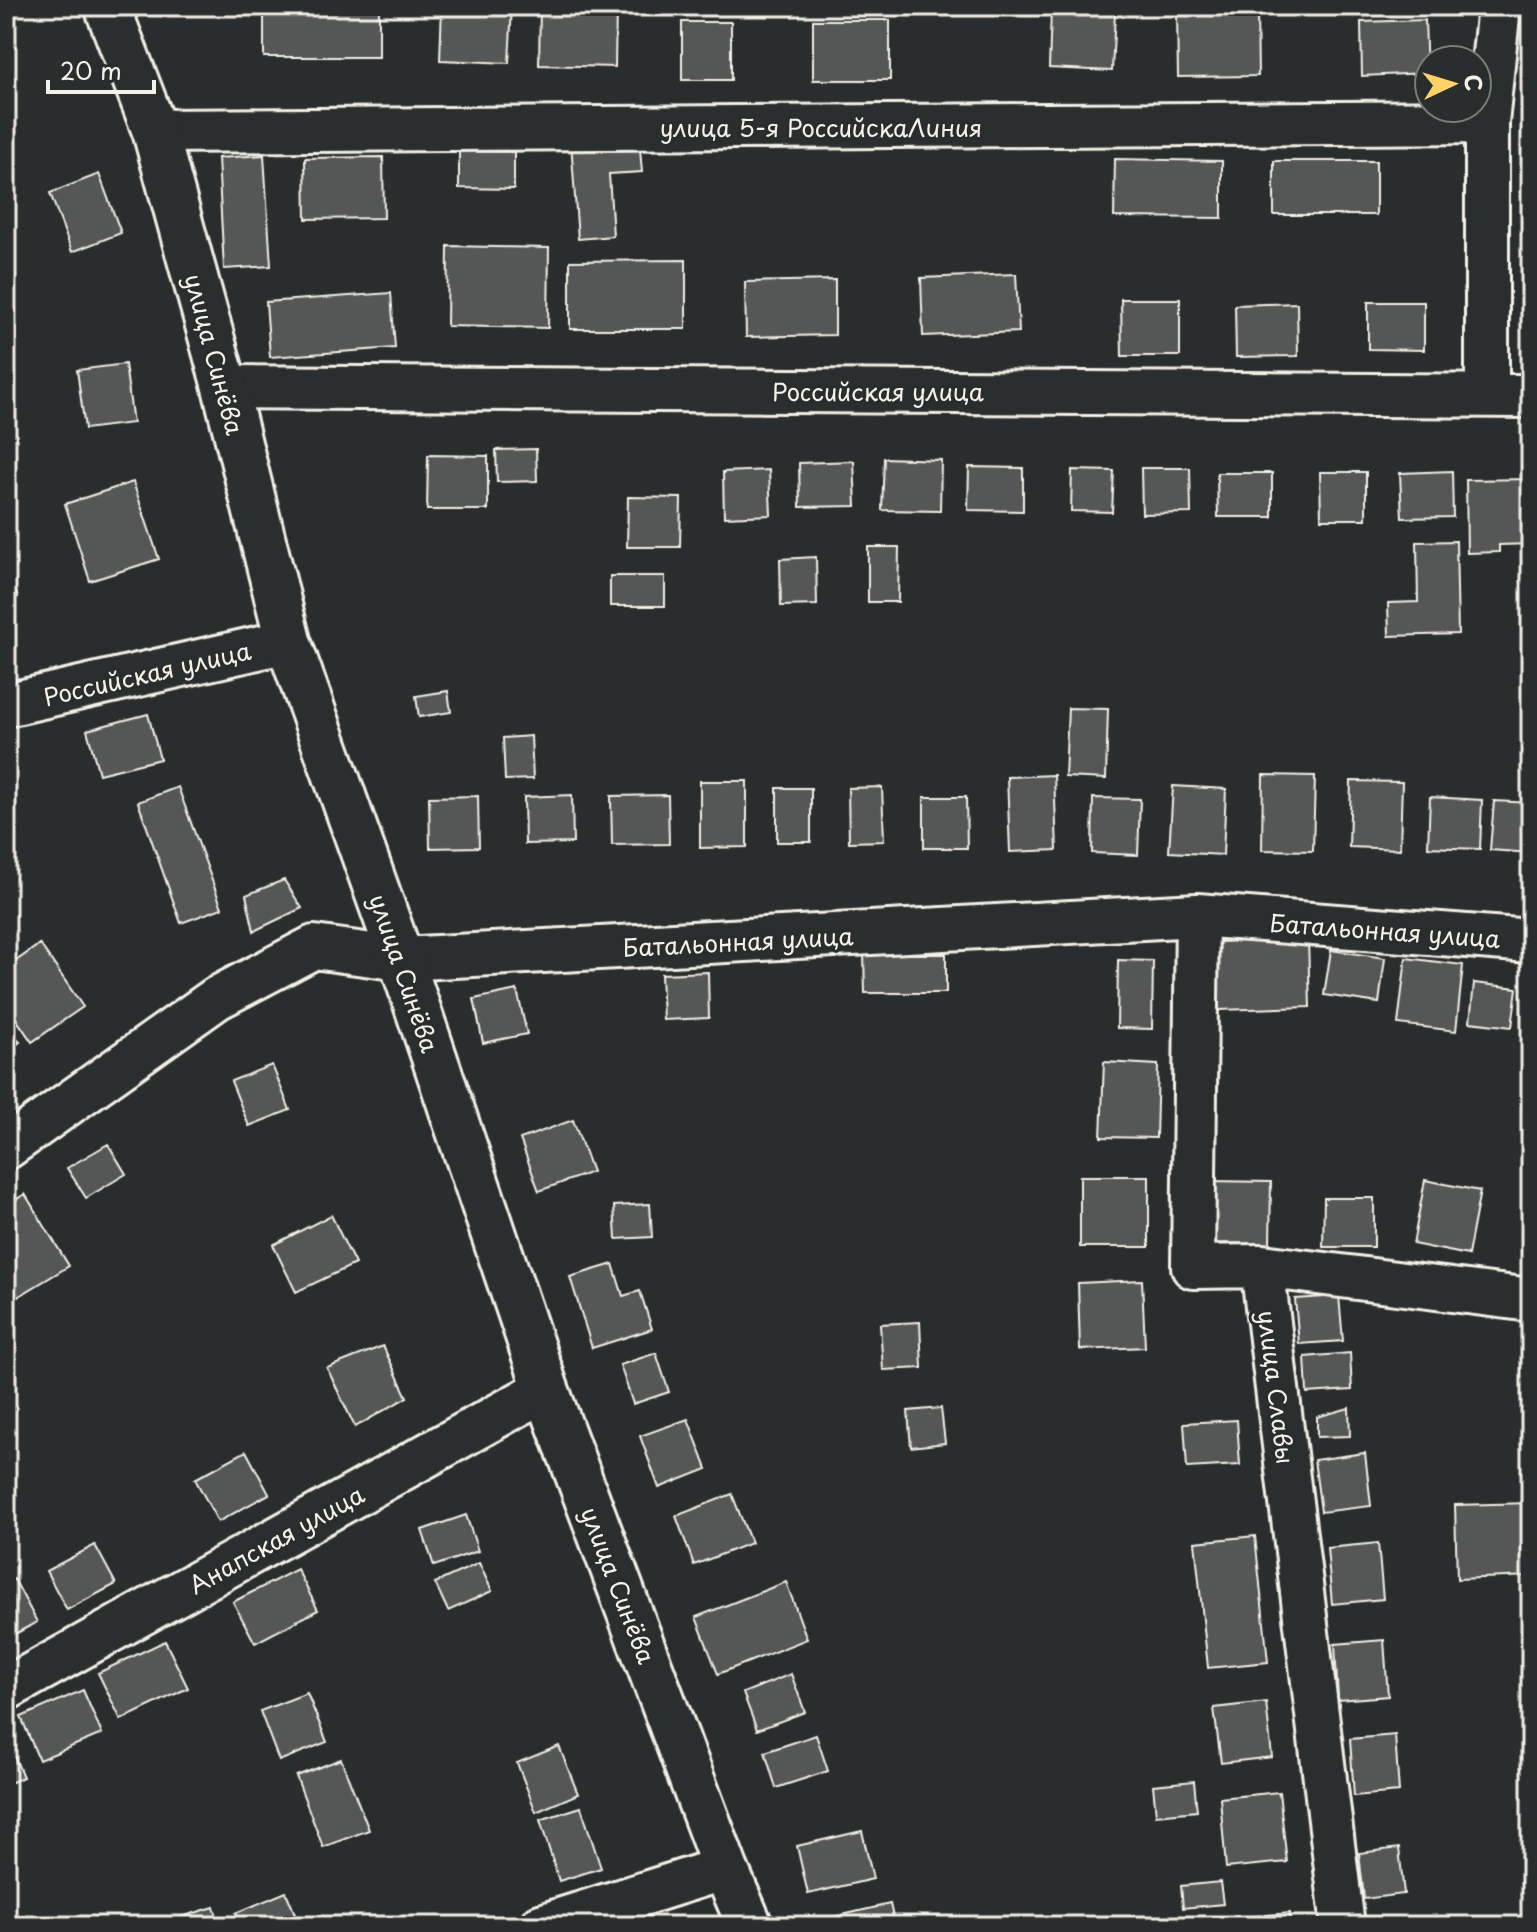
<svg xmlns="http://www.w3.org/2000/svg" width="1537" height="1932" viewBox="0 0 1537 1932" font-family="'Playpen Sans',sans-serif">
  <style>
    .building { fill: #555756; stroke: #f4f1e8; stroke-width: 2 }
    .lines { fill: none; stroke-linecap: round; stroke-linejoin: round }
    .minor-casing { stroke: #f4f1e8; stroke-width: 48 }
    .secondary-casing { stroke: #f4f1e8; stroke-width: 50 }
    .minor { stroke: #2a2d2e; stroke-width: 42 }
    .secondary { stroke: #2a2d2e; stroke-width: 44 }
    .labels { text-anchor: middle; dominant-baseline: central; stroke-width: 6; stroke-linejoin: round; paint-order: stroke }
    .street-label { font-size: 24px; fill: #f4f1e8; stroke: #2a2d2e }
  </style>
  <rect width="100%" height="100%" fill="#2a2d2e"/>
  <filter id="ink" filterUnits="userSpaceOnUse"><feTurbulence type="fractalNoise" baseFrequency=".0125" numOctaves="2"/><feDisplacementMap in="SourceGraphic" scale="16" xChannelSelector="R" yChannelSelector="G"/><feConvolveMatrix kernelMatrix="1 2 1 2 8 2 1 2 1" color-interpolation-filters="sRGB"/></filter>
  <g filter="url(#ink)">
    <path class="building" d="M 264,6 L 379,6 L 379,57 L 264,57 Z
      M 442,6 L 512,6 L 509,63 L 440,60 Z
      M 540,6 L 616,6 L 615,67 L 539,65 Z
      M 1051,10 L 1115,13 L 1112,71 L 1049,68 Z
      M 1257,12 L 1258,76 L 1178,77 L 1177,13 Z
      M 813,20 L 890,20 L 890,80 L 813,80 Z
      M 1425,20 L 1427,73 L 1362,76 L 1361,22 Z
      M 682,22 L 731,22 L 731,80 L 682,80 Z
      M 639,137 L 642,172 L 609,174 L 613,236 L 578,239 L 571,142 Z
      M 459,151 L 514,152 L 514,189 L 459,188 Z
      M 264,155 L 271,266 L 224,269 L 218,158 Z
      M 383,157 L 384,218 L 306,219 L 305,158 Z
      M 1115,159 L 1222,161 L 1222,218 L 1114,217 Z
      M 1274,161 L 1376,161 L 1376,215 L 1274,215 Z
      M 99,174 L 121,233 L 72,252 L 50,193 Z
      M 448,246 L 549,248 L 548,328 L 447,326 Z
      M 686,260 L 686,329 L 570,329 L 570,261 Z
      M 1016,274 L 1019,332 L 923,336 L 921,278 Z
      M 835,280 L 835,335 L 746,337 L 745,282 Z
      M 391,293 L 395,348 L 270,357 L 266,302 Z
      M 1121,299 L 1180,299 L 1180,356 L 1122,356 Z
      M 1368,302 L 1424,302 L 1424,350 L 1368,349 Z
      M 1297,303 L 1298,356 L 1236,357 L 1235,305 Z
      M 125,364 L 133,423 L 85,429 L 77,370 Z
      M 536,449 L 537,481 L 497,482 L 496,450 Z
      M 428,455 L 488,456 L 488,510 L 427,510 Z
      M 884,458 L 941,460 L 940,511 L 882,510 Z
      M 854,461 L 856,506 L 800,507 L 799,463 Z
      M 969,467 L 1023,468 L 1023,511 L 968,510 Z
      M 1141,468 L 1190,468 L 1191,513 L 1142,514 Z
      M 769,470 L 771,515 L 724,517 L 723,472 Z
      M 1072,470 L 1114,471 L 1112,512 L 1071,511 Z
      M 1452,471 L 1453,517 L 1402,518 L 1400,473 Z
      M 1320,472 L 1366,472 L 1366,519 L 1321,519 Z
      M 1217,473 L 1272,473 L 1272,517 L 1218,517 Z
      M 1531,479 L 1531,544 L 1499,545 L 1499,552 L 1467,553 L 1466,480 Z
      M 133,482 L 159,559 L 90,581 L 65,504 Z
      M 628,497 L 681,498 L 680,547 L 627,547 Z
      M 1456,541 L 1458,634 L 1389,636 L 1388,603 L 1418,602 L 1417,542 Z
      M 868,547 L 899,547 L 898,602 L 868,602 Z
      M 816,557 L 817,605 L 781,606 L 780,559 Z
      M 6,565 L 18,597 L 6,602 Z
      M 610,576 L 665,576 L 665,606 L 610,606 Z
      M 448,691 L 451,712 L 419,717 L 416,696 Z
      M 1068,708 L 1108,709 L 1106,779 L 1065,777 Z
      M 148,714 L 160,759 L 99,774 L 87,730 Z
      M 531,736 L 533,779 L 505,780 L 503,738 Z
      M 1054,775 L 1057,850 L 1010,852 L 1007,777 Z
      M 1263,775 L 1315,776 L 1313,851 L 1262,850 Z
      M 700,781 L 747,781 L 747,847 L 700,848 Z
      M 1351,781 L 1402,782 L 1400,849 L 1349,847 Z
      M 1173,786 L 1226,789 L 1223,855 L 1169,852 Z
      M 178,787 L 222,908 L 181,923 L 138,802 Z
      M 882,787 L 884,841 L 849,842 L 848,788 Z
      M 777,788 L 811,788 L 811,842 L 777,842 Z
      M 572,795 L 573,843 L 525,844 L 524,797 Z
      M 668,795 L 669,844 L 612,845 L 611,796 Z
      M 478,796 L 479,847 L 430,848 L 429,797 Z
      M 924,797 L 966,797 L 967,848 L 924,848 Z
      M 1430,797 L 1482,800 L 1480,849 L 1428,847 Z
      M 1093,798 L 1140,799 L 1138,855 L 1092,853 Z
      M 1494,801 L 1531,803 L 1531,853 L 1490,850 Z
      M 284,880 L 302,908 L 254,931 L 246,895 Z
      M 1308,939 L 1310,1007 L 1219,1010 L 1218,942 Z
      M 40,944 L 83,1007 L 32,1042 L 6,1004 L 6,968 Z
      M 1331,950 L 1385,958 L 1379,1003 L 1324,995 Z
      M 864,954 L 946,954 L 946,993 L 865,993 Z
      M 1406,958 L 1463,965 L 1456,1031 L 1398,1024 Z
      M 1118,960 L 1153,961 L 1152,1029 L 1117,1028 Z
      M 708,972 L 709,1018 L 663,1020 L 661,974 Z
      M 1474,983 L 1517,988 L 1512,1027 L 1470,1022 Z
      M 517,990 L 527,1034 L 483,1043 L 474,999 Z
      M 6,1023 L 20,1042 L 6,1052 Z
      M 1104,1062 L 1158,1065 L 1156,1138 L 1101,1137 Z
      M 272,1065 L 290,1110 L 249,1126 L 231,1081 Z
      M 573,1120 L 592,1172 L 539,1191 L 520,1139 Z
      M 108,1144 L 126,1174 L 86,1198 L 67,1168 Z
      M 1080,1176 L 1149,1176 L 1149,1247 L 1080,1247 Z
      M 1425,1180 L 1480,1191 L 1468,1255 L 1413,1244 Z
      M 1210,1181 L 1271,1182 L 1270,1244 L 1209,1243 Z
      M 25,1194 L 69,1266 L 9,1302 L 6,1296 L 6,1206 Z
      M 1324,1198 L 1374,1198 L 1374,1247 L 1323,1247 Z
      M 650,1204 L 652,1237 L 616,1239 L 614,1206 Z
      M 331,1215 L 355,1264 L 296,1292 L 273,1245 Z
      M 613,1264 L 623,1296 L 640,1291 L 652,1329 L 592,1348 L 570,1277 Z
      M 1142,1280 L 1145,1347 L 1080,1350 L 1078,1283 Z
      M 1339,1296 L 1343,1341 L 1299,1344 L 1295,1299 Z
      M 920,1322 L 922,1368 L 883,1370 L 880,1324 Z
      M 383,1346 L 407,1397 L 355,1427 L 327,1368 Z
      M 656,1353 L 669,1392 L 633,1404 L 620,1365 Z
      M 1350,1353 L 1352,1390 L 1307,1393 L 1305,1357 Z
      M 941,1408 L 945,1443 L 911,1447 L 908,1411 Z
      M 1349,1408 L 1350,1436 L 1317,1437 L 1317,1417 Z
      M 688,1419 L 707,1469 L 659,1488 L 640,1436 Z
      M 1237,1420 L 1240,1465 L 1187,1468 L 1184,1423 Z
      M 246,1451 L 269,1494 L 218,1522 L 195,1479 Z
      M 1365,1453 L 1371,1506 L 1321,1512 L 1314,1460 Z
      M 732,1494 L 751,1543 L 694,1565 L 676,1516 Z
      M 1531,1503 L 1531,1576 L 1457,1579 L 1455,1505 Z
      M 466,1515 L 478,1551 L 434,1566 L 422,1530 Z
      M 1255,1536 L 1268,1662 L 1208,1668 L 1195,1542 Z
      M 1378,1543 L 1383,1599 L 1332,1604 L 1327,1548 Z
      M 95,1545 L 116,1584 L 67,1610 L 46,1571 Z
      M 479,1563 L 492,1591 L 448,1611 L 435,1583 Z
      M 297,1569 L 318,1610 L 255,1643 L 233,1602 Z
      M 14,1579 L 37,1622 L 6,1639 L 6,1583 Z
      M 786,1582 L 807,1639 L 718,1674 L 696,1617 Z
      M 1384,1640 L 1388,1696 L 1338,1700 L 1335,1644 Z
      M 165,1641 L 188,1688 L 121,1720 L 98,1673 Z
      M 791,1674 L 805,1712 L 757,1730 L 743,1693 Z
      M 83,1690 L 102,1734 L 39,1760 L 21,1717 Z
      M 307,1693 L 327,1742 L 279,1761 L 260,1711 Z
      M 1266,1702 L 1272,1757 L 1221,1763 L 1214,1708 Z
      M 816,1735 L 828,1771 L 776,1788 L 765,1752 Z
      M 1395,1735 L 1399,1792 L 1354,1796 L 1350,1739 Z
      M 6,1737 L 23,1777 L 6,1785 Z
      M 559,1746 L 578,1794 L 536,1812 L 517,1763 Z
      M 341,1759 L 369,1830 L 323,1847 L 296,1776 Z
      M 1194,1781 L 1197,1811 L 1156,1815 L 1153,1785 Z
      M 1279,1792 L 1287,1862 L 1226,1868 L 1220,1798 Z
      M 581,1807 L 601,1868 L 559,1881 L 540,1820 Z
      M 862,1831 L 873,1879 L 808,1894 L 797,1846 Z
      M 1399,1848 L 1404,1894 L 1364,1899 L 1359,1853 Z
      M 1220,1882 L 1223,1904 L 1183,1908 L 1181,1886 Z
      M 286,1892 L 300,1926 L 241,1926 L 236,1913 Z
      M 890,1904 L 895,1926 L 831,1926 L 829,1918 Z
      M 214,1907 L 220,1926 L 163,1926 L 162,1923 Z
      M 1290,1913 L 1291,1926 L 1245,1926 L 1245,1917 Z"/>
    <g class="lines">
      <defs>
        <path id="minor" d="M 155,131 L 1487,122
          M 225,387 L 1531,396
          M 1487,395 L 1487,122 L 1499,6
          M 6,705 L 288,641
          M 1197,915 L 1193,1267 L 1262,1266 L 1531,1300
          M 6,1148 L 217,998 L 314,947 L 401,959 L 1197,915 L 1531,941
          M 1262,1266 L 1343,1926
          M 6,1689 L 546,1389
          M 541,1926 L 725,1868"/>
        <path id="secondary" d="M 107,6 L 155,131 L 225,387 L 288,641 L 401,959 L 546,1389 L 725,1868 L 750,1926"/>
      </defs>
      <use href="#minor" class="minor-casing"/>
      <use href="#secondary" class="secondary-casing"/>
      <use href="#minor" class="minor"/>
      <use href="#secondary" class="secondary"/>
    </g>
  </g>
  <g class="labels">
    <g class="street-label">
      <text x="821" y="127">улица 5-я РоссийскаЛиния</text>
      <text transform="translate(215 354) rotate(75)">улица Синёва</text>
      <text x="878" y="391">Российская улица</text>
      <text transform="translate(147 673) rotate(-13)">Российская улица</text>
      <text transform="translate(1385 930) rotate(4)">Батальонная улица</text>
      <text transform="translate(738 941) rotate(-3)">Батальонная улица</text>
      <text transform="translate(405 973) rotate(71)">улица Синёва</text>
      <text transform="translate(1277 1387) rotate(83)">улица Славы</text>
      <text transform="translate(276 1539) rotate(-29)">Анапская улица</text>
      <text transform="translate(619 1585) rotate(69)">улица Синёва</text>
    </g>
  </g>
  <rect width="1537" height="1932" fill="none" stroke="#2a2d2e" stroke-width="32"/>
  <rect x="16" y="16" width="1505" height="1900" fill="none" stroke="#f4f1e8" stroke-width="3" filter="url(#ink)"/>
  <g transform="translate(1453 84) rotate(86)"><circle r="38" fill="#2a2d2e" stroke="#7b7b78" stroke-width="2"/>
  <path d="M0-6L14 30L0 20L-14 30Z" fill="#ffd166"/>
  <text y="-12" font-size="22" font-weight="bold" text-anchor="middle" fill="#f4f1e8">С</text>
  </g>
  <path d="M48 80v12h106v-12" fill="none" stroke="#f4f1e8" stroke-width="4"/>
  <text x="60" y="80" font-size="24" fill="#f4f1e8" stroke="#2a2d2e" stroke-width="6" paint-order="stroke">20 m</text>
</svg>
